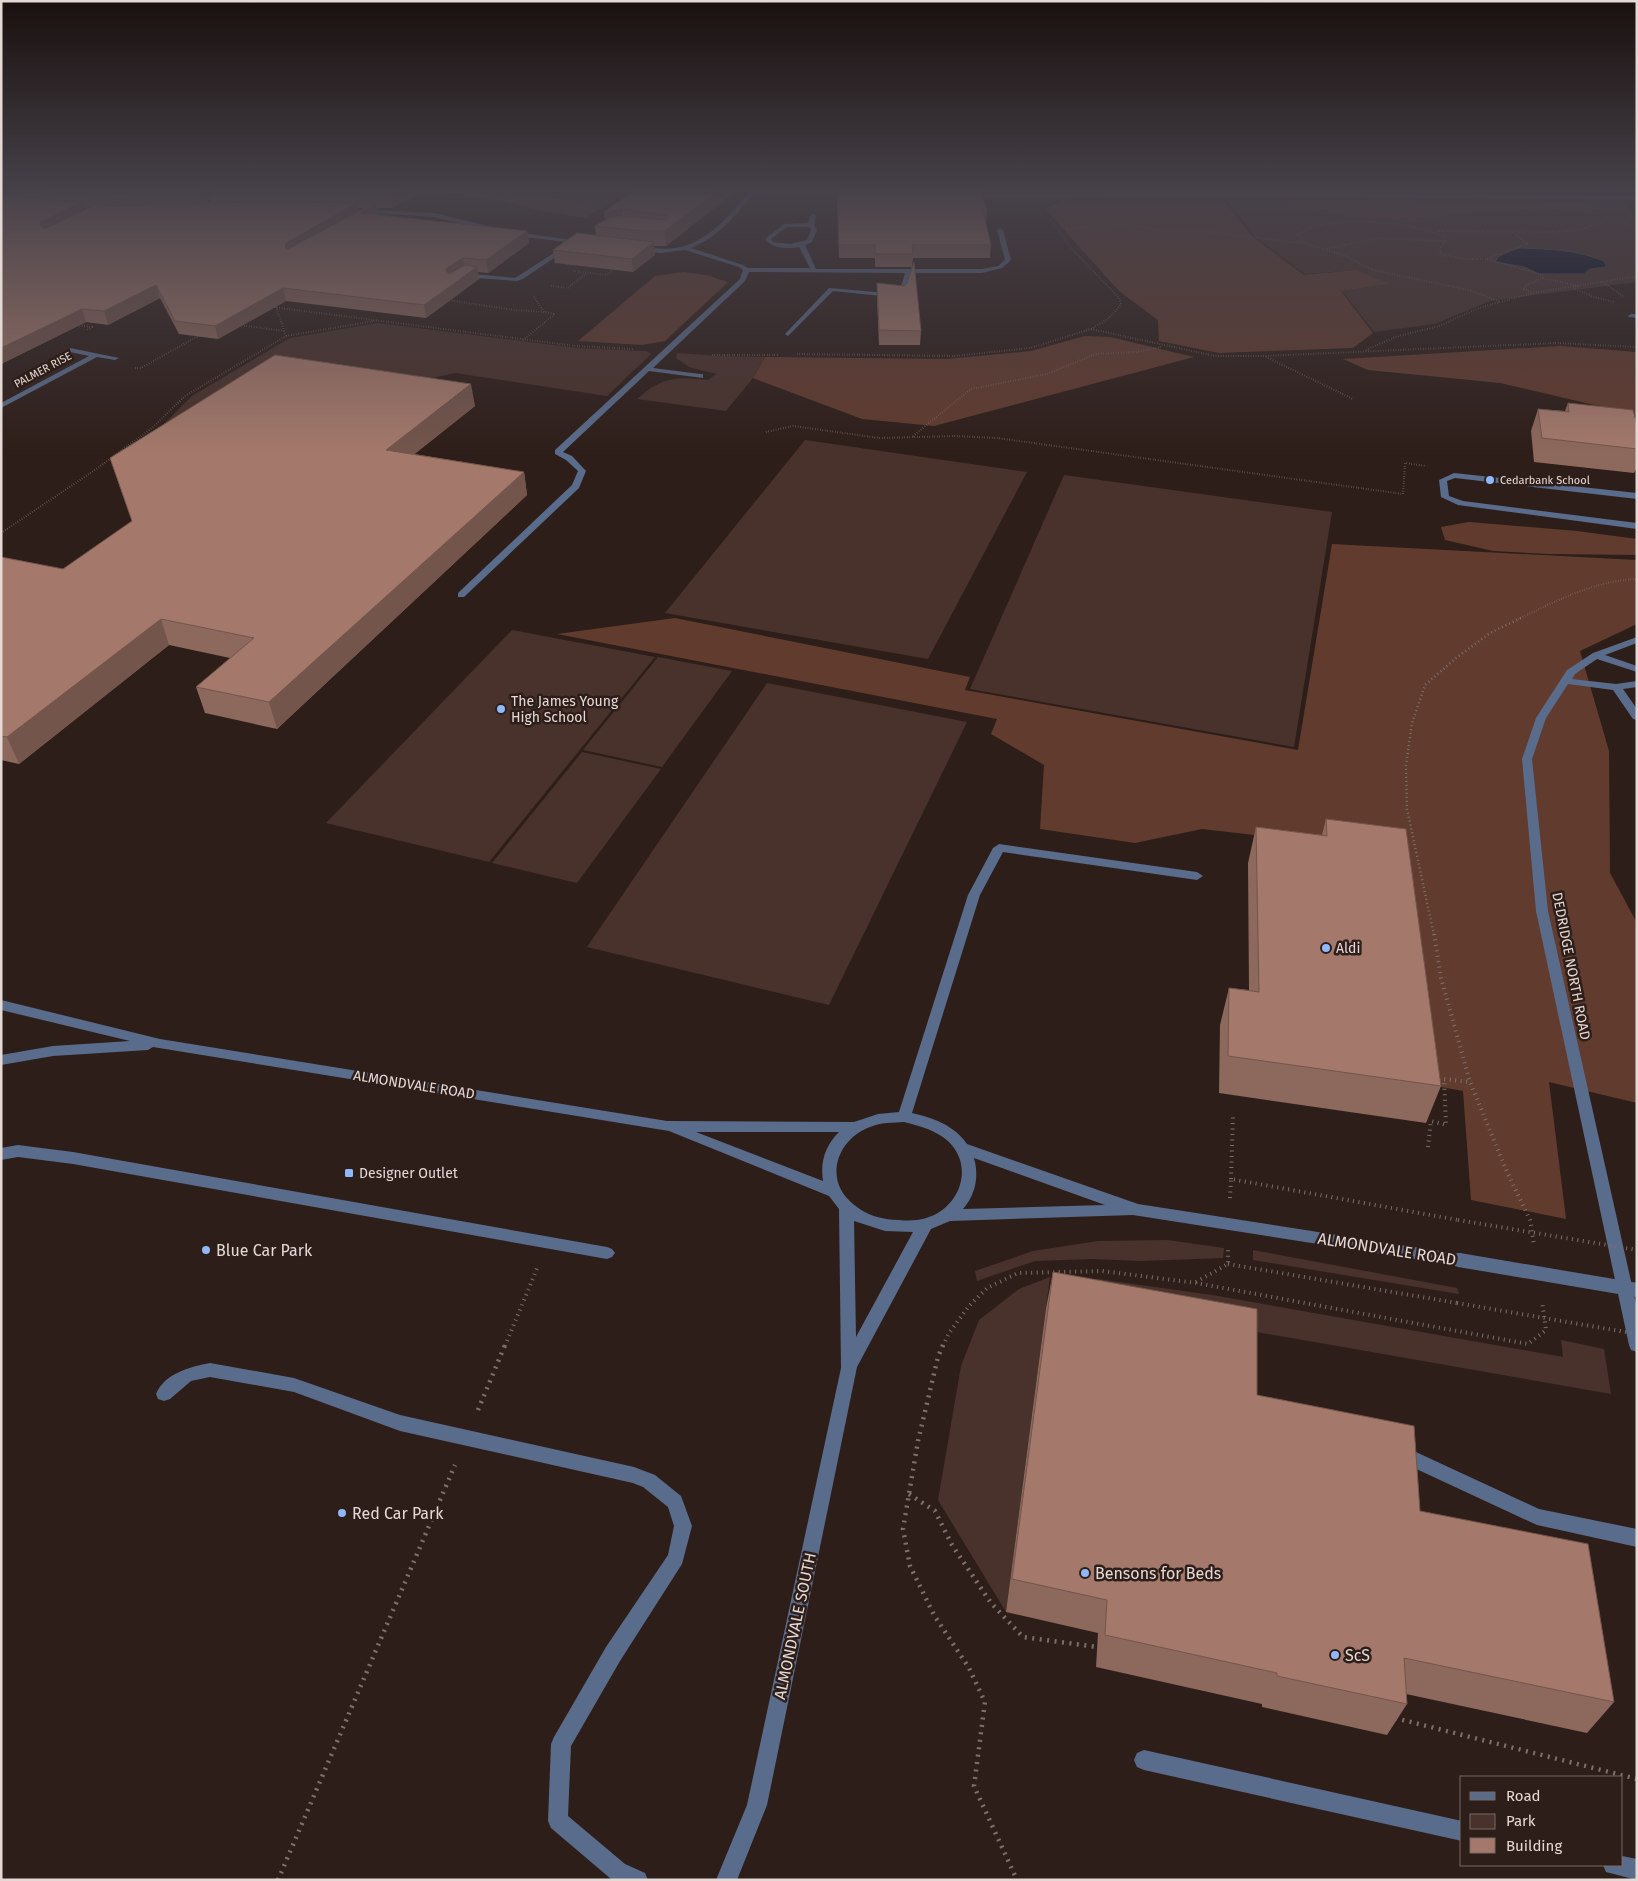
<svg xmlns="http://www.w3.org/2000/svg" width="1638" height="1881" viewBox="0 0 1638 1881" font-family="'Fira Sans',sans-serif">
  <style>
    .green { fill: #49322b }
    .forest { fill: #613b2e }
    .water { fill: #000822; stroke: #444758 }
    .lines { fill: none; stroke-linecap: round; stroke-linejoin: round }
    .path-far3 { stroke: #7d706b; stroke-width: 2; stroke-dasharray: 0.5 2; stroke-linecap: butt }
    .path-far2 { stroke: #7d706b; stroke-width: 2.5; stroke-dasharray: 1 3; stroke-linecap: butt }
    .path-far1 { stroke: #7d706b; stroke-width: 4; stroke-dasharray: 1 4.5; stroke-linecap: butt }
    .path { stroke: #7d706b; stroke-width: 4.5; stroke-dasharray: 2 5.5; stroke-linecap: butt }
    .minor { fill: #5a6c8b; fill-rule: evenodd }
    .path-bridge { stroke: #7d706b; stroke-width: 4; stroke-dasharray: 1 4.5; stroke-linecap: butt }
    .minor-bridge { stroke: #5a6c8b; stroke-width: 14 }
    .wall { fill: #8d685c; fill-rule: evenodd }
    .shaded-wall { fill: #73554b }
    .building { fill: #a4796b; stroke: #73554b }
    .poi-dot { fill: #8fb8fd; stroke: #2e1e19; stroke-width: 2 }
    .labels { text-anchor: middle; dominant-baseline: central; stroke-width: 5; stroke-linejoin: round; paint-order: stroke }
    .far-street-label { font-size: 11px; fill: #e4d9d5; stroke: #2e1e19 }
    .far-poi-label { font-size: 11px; fill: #e4d9d5; stroke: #2e1e19; text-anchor: start }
    .poi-label { font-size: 14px; fill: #e4d9d5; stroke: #2e1e19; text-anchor: start }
    .street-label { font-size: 14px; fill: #e4d9d5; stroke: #2e1e19 }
    .near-street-label { font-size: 16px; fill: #e4d9d5; stroke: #2e1e19 }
    .near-poi-label { font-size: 16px; fill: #e4d9d5; stroke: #2e1e19; text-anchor: start }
  </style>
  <rect width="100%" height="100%" fill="#2e1e19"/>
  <path class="green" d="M 519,190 L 624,190 L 601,208 Z
    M 1226,200 L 1622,201 L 1637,217 L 1637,282 L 1490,301 L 1435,324 L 1374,332 L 1342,291 L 1391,284 L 1356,270 L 1305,274 L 1255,237 Z
    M 378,323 L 577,348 L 646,351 L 651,354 L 607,396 L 455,373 L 146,442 L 192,396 L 290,338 Z
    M 677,353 L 719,356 L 765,357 L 753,378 L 726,411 L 637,399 C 663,376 675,377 708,380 L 716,374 L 689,367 L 676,358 Z
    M 805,440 L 1027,472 L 928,659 L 665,613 Z
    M 1064,475 L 1332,512 L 1294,747 L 970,689 Z
    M 512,630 L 655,657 L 489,862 L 326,823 Z
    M 658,657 L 732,671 L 662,767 L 583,750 Z
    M 767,683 L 967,722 L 829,1005 L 587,947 Z
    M 582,752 L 661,769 L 577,883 L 492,863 Z
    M 1167,1240 L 1224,1248 L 1223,1258 L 1141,1261 L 1093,1259 L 1035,1261 L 977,1281 L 975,1271 L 1033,1251 L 1098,1241 Z
    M 1253,1250 L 1457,1288 L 1459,1294 L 1253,1260 Z
    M 1050,1277 L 1006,1612 L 938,1500 L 961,1366 L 979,1320 L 1019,1289 Z
    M 1098,1279 L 1212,1295 L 1563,1357 L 1561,1340 L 1604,1349 L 1611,1394 L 1097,1304 Z"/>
  <path class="forest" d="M 446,190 L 519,190 L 601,208 L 585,218 L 541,211 L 498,200 L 442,195 Z
    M 1306,200 L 1587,203 L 1601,211 L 1593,214 L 1550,210 L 1451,214 L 1415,222 L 1314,212 L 1284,204 Z
    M 1062,201 L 1224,201 L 1253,237 L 1304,275 L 1356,270 L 1391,284 L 1341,291 L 1373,333 L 1353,348 L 1219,353 L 1159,341 L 1158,320 L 1119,291 L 1045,209 Z
    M 683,272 L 706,275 L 728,282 L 665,341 L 642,345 L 578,341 L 655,276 Z
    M 1085,336 L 1110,337 L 1194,357 L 934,426 L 862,419 L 753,378 L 765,357 L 947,359 L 1031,351 Z
    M 1561,346 L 1637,352 L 1637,415 L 1500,383 L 1368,370 L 1343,359 Z
    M 1469,522 L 1577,531 L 1637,539 L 1637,555 L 1549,554 L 1493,551 L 1445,540 L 1441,527 Z
    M 1332,544 L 1637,560 L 1637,624 L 1580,651 L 1609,751 L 1610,873 L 1637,923 L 1637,1103 L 1549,1082 L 1566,1219 L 1471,1200 L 1463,1091 L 1441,1087 L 1405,852 L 1202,829 L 1135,843 L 1040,829 L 1044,765 L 991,734 L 997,719 L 557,634 L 675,618 L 970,677 L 965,690 L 1298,750 Z"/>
  <path class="water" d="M 1518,248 C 1550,249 1574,249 1604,261 L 1607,267 L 1590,269 L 1584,274 L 1539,274 L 1524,267 L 1495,262 L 1499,256 Z"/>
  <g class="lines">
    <path class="path-far3" d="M 1051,219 L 1070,247 L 1119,298 L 1121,304 C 1113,316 1103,323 1091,329
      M 1622,222 L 1637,229
      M 1060,230 L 1094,226 L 1129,225 L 1157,230 L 1198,231 L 1303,243
      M 1437,231 L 1550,232 L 1579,230 L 1604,222
      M 1515,234 L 1527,244
      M 1528,244 L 1497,254 L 1488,259 L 1542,275 L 1543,278 L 1526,285 L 1524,289 L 1532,293
      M 1327,249 L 1377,238 L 1445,241
      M 1488,259 L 1463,259 L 1440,254 L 1441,247 L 1445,241 L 1444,236 C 1406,222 1356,217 1316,226 C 1310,227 1304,231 1298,234 L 1304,243 L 1346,256 L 1372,270 L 1469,290 L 1500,302
      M 573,271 L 607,275 L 616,267
      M 1543,278 L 1578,286
      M 1604,283 L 1623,296
      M 551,286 L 568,288 L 587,273
      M 1573,288 L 1594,297 L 1614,302
      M 447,300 L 514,310 L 544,312
      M 272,307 L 576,346 L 633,349
      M 276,307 L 286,336
      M 77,325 L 92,327 L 87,330
      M 239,325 L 284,331
      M 523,340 L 555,314 L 544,312 L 533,295
      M 1366,350 L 1395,337 L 1439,326 L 1479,308 L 1500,302 L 1533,293 L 1637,276
      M 797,354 L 955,356 L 1030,348 L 1091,329 L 1215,356 L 1264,356 L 1556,343 L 1637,347
      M 712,355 L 778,355
      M 1266,357 L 1353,399
      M 135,368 L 141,368 L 200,335
      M 766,432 L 793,426 L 879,438 L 955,436 L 997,438 L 1403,494 L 1405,463 L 1426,466
      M 913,436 L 971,389 L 1047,374 L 1096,354 L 1136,352 L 1161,347
      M 1,533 L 95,470 L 152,428 L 185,396 L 286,336 L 375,321
      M 1518,619 C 1557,601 1593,581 1637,579"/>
    <path class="path-far2" d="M 1434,935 L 1407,809 L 1406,765 L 1412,723 L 1425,685 L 1456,658 L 1490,633 L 1521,618"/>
    <path class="path-far1" d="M 1434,934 L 1441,978 L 1470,1082 L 1507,1172 L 1530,1220 L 1534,1245
      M 1428,1147 L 1431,1121 L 1446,1125 L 1444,1079 L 1470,1082
      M 1231,1179 L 1233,1115
      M 1230,1198 L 1231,1179 L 1458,1220
      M 1228,1264 L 1457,1303
      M 1196,1282 L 1228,1264 L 1228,1249
      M 505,1346 L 538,1266
      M 943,1346 L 949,1333 L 969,1306 L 987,1288 L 1018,1273 L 1102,1271 L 1196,1283 L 1528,1344 L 1546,1330 L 1542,1301"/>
    <path class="path" d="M 943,1345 L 938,1357 L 918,1441 L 903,1529 L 910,1566 L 934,1615 L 969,1668 L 985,1702 L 974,1786 L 1017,1880
      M 478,1410 L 505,1345
      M 909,1494 L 935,1511 L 952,1545 L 991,1603 L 1023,1637 L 1097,1647
      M 1395,1718 L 1637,1779
      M 278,1880 L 455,1465"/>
    <path class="minor" d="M 750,190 L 756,190 C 739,213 717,238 691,248 L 743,265 L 748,268 L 810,268 L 799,247 C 788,249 772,249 765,239 L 784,224 L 808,223 L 810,216 L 813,214 L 816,216 L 814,225 L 817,230 L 812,242 L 805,245 L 816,269 L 982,269 L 998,266 L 1005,260 L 997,230 L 1000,228 L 1003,230 L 1011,260 L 1002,268 L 982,273 L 912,273 L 905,296 L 902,298 L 833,291 L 788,336 L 785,334 L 786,333 L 829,288 L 899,294 L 905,273 L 749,272 L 745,281 L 653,368 L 700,374 L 703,374 L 703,378 L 649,371 L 563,452 L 572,456 L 586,471 L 579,488 L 464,597 L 458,597 L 458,593 L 572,485 L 578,471 L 566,460 L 555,454 L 555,450 L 740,279 L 743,270 L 739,267 L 685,250 L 660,253 L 637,250 L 637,248 C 649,247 662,250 675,248 C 706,244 733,213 750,190 ZM 787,227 L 809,227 L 811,230 L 807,240 L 790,244 L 773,242 L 771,239 Z
      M 762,190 L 814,190 L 855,193 L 852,195 L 765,192 Z
      M 1301,193 L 1637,196 L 1637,200 L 1301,197 L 967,198 L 964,196 L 967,194 Z
      M 360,209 L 434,213 L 509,231 L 585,242 L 582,244 L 509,235 L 434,217 L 358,212 Z
      M 568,244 L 570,247 L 523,279 L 517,281 L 464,277 L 461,275 L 464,273 L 515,278 Z
      M 1631,314 L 1637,314 L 1637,318 L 1629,317 L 1628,316 Z
      M 70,348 L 119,358 L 115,360 L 97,357 L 1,408 L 1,403 L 89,356 L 70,352 Z
      M 1454,473 L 1637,493 L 1637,499 L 1455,478 L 1447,481 L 1449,496 L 1463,501 L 1637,523 L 1637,529 L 1458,505 L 1441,497 L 1439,480 Z
      M 1637,637 L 1637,643 L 1605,655 L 1637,666 L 1637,672 L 1597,659 L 1575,674 L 1572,679 L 1616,684 L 1637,681 L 1637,687 L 1623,689 L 1637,709 L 1637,720 L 1633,719 L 1613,690 L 1568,684 L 1546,718 L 1532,759 L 1548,911 L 1637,1308 L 1637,1352 L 1631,1350 L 1629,1345 L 1536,911 L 1522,759 L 1536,718 L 1567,670 L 1593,653 Z
      M 999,844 L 1197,872 L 1203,876 L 1197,880 L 1003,852 L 980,895 L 912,1113 C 933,1118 954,1125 967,1144 L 1138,1204 L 1459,1254 L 1464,1255 L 1467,1260 L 1464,1265 L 1459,1266 L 1133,1215 L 950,1221 L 931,1229 L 857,1367 L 767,1805 L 737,1880 L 716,1880 L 747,1805 L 841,1368 L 839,1209 L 829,1196 L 669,1131 L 153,1047 L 148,1050 L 53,1056 L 1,1065 L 1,1055 L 53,1046 L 130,1041 L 1,1010 L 1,1000 L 160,1039 L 667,1121 L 854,1122 L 878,1114 L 899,1112 L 968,895 L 993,848 ZM 904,1122 C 920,1126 936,1130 949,1142 C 974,1167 960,1206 929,1217 C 919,1221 908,1221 899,1220 C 882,1220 866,1215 853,1204 C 823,1180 837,1139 870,1127 C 881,1122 893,1123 904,1122 ZM 696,1132 L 839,1132 C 825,1146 820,1162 823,1181 ZM 974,1158 L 1105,1205 L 963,1209 C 976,1194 979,1176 974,1158 ZM 854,1221 L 885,1231 L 913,1232 L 856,1337 Z
      M 18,1145 L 73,1152 L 607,1247 L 612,1249 L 615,1253 L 612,1257 L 607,1259 L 73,1164 L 18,1157 L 1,1160 L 1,1148 Z
      M 210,1363 L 294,1378 L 400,1415 L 634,1467 L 655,1475 L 681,1496 L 692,1526 L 682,1564 L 620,1661 L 571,1746 L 568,1816 L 625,1864 L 645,1873 L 648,1880 L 611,1879 L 551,1828 L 548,1821 L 551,1744 L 554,1737 L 606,1647 L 668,1555 L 674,1526 L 668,1507 L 643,1487 L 633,1483 L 400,1431 L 294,1392 L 210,1377 L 191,1381 L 170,1399 L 164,1401 L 158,1399 L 156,1394 C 165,1373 190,1367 210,1363 Z
      M 1403,1446 L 1539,1509 L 1637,1529 L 1637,1547 L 1537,1525 L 1397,1460 L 1394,1454 L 1397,1448 Z
      M 1144,1750 L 1462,1821 L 1462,1841 L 1144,1770 L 1137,1767 L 1134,1760 L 1137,1753 Z
      M 1622,1856 L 1637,1859 L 1637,1880 L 1606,1872 L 1603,1865 L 1622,1865 Z"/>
    <path class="path-bridge" d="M 1458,1220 L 1637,1250
      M 1457,1303 L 1637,1334"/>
    <path class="minor-bridge" d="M 1459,1260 L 1637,1290"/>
  </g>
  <path class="wall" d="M 1,190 L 422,192 L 392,208 L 377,208 L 378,215 L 527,231 L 529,243 L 488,273 L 478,272 L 479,279 L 426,318 L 286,301 L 218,339 L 179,334 L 160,298 L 108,325 L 86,322 L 1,364 ZM 210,199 L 211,203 L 206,203 ZM 83,207 L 89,208 L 84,210 ZM 358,208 L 365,208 L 359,211 Z
    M 737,190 L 666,246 L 654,246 L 655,255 L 633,272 L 555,263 L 553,250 L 596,235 L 595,226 L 605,220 L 604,212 Z
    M 837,190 L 987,211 L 986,224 L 991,245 L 990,258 L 913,258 L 912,267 L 921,331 L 920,345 L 879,345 L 877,297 L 877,283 L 904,286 L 907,283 L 912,267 L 875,267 L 875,258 L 839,258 Z
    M 1568,403 L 1637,425 L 1637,467 L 1634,473 L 1534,462 L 1531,431 L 1538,409 L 1565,411 Z
    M 475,406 L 414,454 L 524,472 L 527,495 L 277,729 L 205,713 L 196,687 L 230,658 L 169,645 L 19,764 L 1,760 L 1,557 L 63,569 L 132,521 L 110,458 Z
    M 1326,819 L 1441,1086 L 1426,1123 L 1219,1093 L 1220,1025 L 1229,988 L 1249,990 L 1248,863 L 1256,827 L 1322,835 Z
    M 1053,1272 L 1257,1395 L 1614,1702 L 1587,1733 L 1406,1694 L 1407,1704 L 1387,1735 L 1262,1707 L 1262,1704 L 1096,1667 L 1098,1633 L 1006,1612 L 1046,1308 Z"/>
  <path class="shaded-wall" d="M 1,190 L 33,190 L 20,190 L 21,195 L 1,203 Z
    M 204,190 L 228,190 L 209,195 L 210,199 L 200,208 L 197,196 Z
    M 402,190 L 422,190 L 422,192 L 392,208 L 390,197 Z
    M 719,190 L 737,190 L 666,246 L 665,231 Z
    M 82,202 L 85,214 L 45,234 L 40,225 L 41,222 Z
    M 357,203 L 359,215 L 289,255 L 285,247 L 286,243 Z
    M 376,204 L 378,216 L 360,213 Z
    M 622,209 L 623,223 L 606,226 L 604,212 Z
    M 527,231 L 529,243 L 488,273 L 486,260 Z
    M 654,242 L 655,255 L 633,272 L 632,259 Z
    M 463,258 L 465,270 L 449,280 L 446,271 L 447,268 Z
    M 477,267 L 479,279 L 426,318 L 424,305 Z
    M 156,285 L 160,298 L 108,325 L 104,311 Z
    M 283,288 L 286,301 L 218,339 L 215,326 Z
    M 82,309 L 86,322 L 1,364 L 1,348 Z
    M 471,384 L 475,406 L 391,473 L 386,450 Z
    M 524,472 L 527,495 L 277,729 L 269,702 Z
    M 161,619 L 169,645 L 19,764 L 7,737 Z"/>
  <path class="building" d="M 20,190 L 204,190 L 197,196 L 114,198 Z
    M 217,190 L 402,190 L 390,197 L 269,193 L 209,195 Z
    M 635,190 L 719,190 L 665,231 L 641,231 L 595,226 L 609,218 L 622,216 L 666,220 L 668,216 L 666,215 L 622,209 L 604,212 Z
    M 837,190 L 981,190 L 987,211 L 983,211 L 991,245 L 912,245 L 913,254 L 875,254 L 875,245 L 839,245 Z
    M 6,196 L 82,202 L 41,222 L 40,225 L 44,229 L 97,204 L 114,206 L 269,201 L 357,203 L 286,243 L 285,247 L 288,249 L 372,204 L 376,204 L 360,213 L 527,231 L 486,260 L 463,258 L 447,268 L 446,271 L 449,274 L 465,265 L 477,267 L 424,305 L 283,288 L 215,326 L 175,321 L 156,285 L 104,311 L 82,309 L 1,348 L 1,198 Z
    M 577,233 L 654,242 L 632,259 L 553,250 Z
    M 914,262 L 921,331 L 879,330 L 877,283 L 904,286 L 907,283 Z
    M 275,355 L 471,384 L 386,450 L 524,472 L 269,702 L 196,687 L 254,638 L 161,619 L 7,737 L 1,736 L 1,557 L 63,569 L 132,521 L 110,458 Z
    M 1568,403 L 1633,410 L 1637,425 L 1637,449 L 1542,438 L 1538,409 L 1569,412 Z
    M 1326,819 L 1406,829 L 1441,1086 L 1228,1056 L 1229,988 L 1259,992 L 1256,827 L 1327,836 Z
    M 1053,1272 L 1257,1309 L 1257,1395 L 1414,1426 L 1420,1511 L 1588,1544 L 1614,1702 L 1404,1658 L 1407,1704 L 1277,1676 L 1277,1673 L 1105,1635 L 1107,1600 L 1012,1579 Z"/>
  <linearGradient id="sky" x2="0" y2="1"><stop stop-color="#19100e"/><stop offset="0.42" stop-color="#464149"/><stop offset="1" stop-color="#464149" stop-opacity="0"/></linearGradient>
  <rect width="1638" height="453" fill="url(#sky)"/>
  <g class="poi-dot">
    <circle cx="1490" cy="480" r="5"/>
    <circle cx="501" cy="709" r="5"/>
    <circle cx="1326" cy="948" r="5"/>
    <rect x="344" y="1168" width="10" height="10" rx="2.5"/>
    <circle cx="206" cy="1250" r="5"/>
    <circle cx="342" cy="1513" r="5"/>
    <circle cx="1085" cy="1573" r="5"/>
    <circle cx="1335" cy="1655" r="5"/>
  </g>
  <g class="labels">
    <g class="far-street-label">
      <text transform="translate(43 370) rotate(-28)">PALMER RISE</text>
    </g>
    <g class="far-poi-label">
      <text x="1500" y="480">Cedarbank School</text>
    </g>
    <g class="poi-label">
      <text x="511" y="701">The James Young<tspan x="511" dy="16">High School</tspan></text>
      <text x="1336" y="948">Aldi</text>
      <text x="359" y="1173">Designer Outlet</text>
    </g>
    <g class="street-label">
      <text transform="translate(1571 966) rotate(79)">DEDRIDGE NORTH ROAD</text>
      <text transform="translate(414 1085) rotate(9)">ALMONDVALE ROAD</text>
    </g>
    <g class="near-street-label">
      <text transform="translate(1387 1249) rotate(9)">ALMONDVALE ROAD</text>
      <text transform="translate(795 1626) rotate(-78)">ALMONDVALE SOUTH</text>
    </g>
    <g class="near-poi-label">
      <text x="216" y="1250">Blue Car Park</text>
      <text x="352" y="1513">Red Car Park</text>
      <text x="1095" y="1573">Bensons for Beds</text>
      <text x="1345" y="1655">ScS</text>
    </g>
  </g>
  <rect width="1638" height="1881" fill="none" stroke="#e4d9d5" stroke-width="5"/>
  <rect x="1460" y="1776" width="162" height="90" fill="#2e1e19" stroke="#776964"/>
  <rect x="1470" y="1792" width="25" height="8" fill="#5a6c8b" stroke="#776964"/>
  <text x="1506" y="1801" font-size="15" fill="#e4d9d5">Road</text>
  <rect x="1470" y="1814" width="25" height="15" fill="#49322b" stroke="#776964"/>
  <text x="1506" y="1826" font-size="15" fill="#e4d9d5">Park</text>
  <rect x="1470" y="1838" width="25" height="15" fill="#a4796b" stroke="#776964"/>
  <text x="1506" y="1851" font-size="15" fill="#e4d9d5">Building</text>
</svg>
